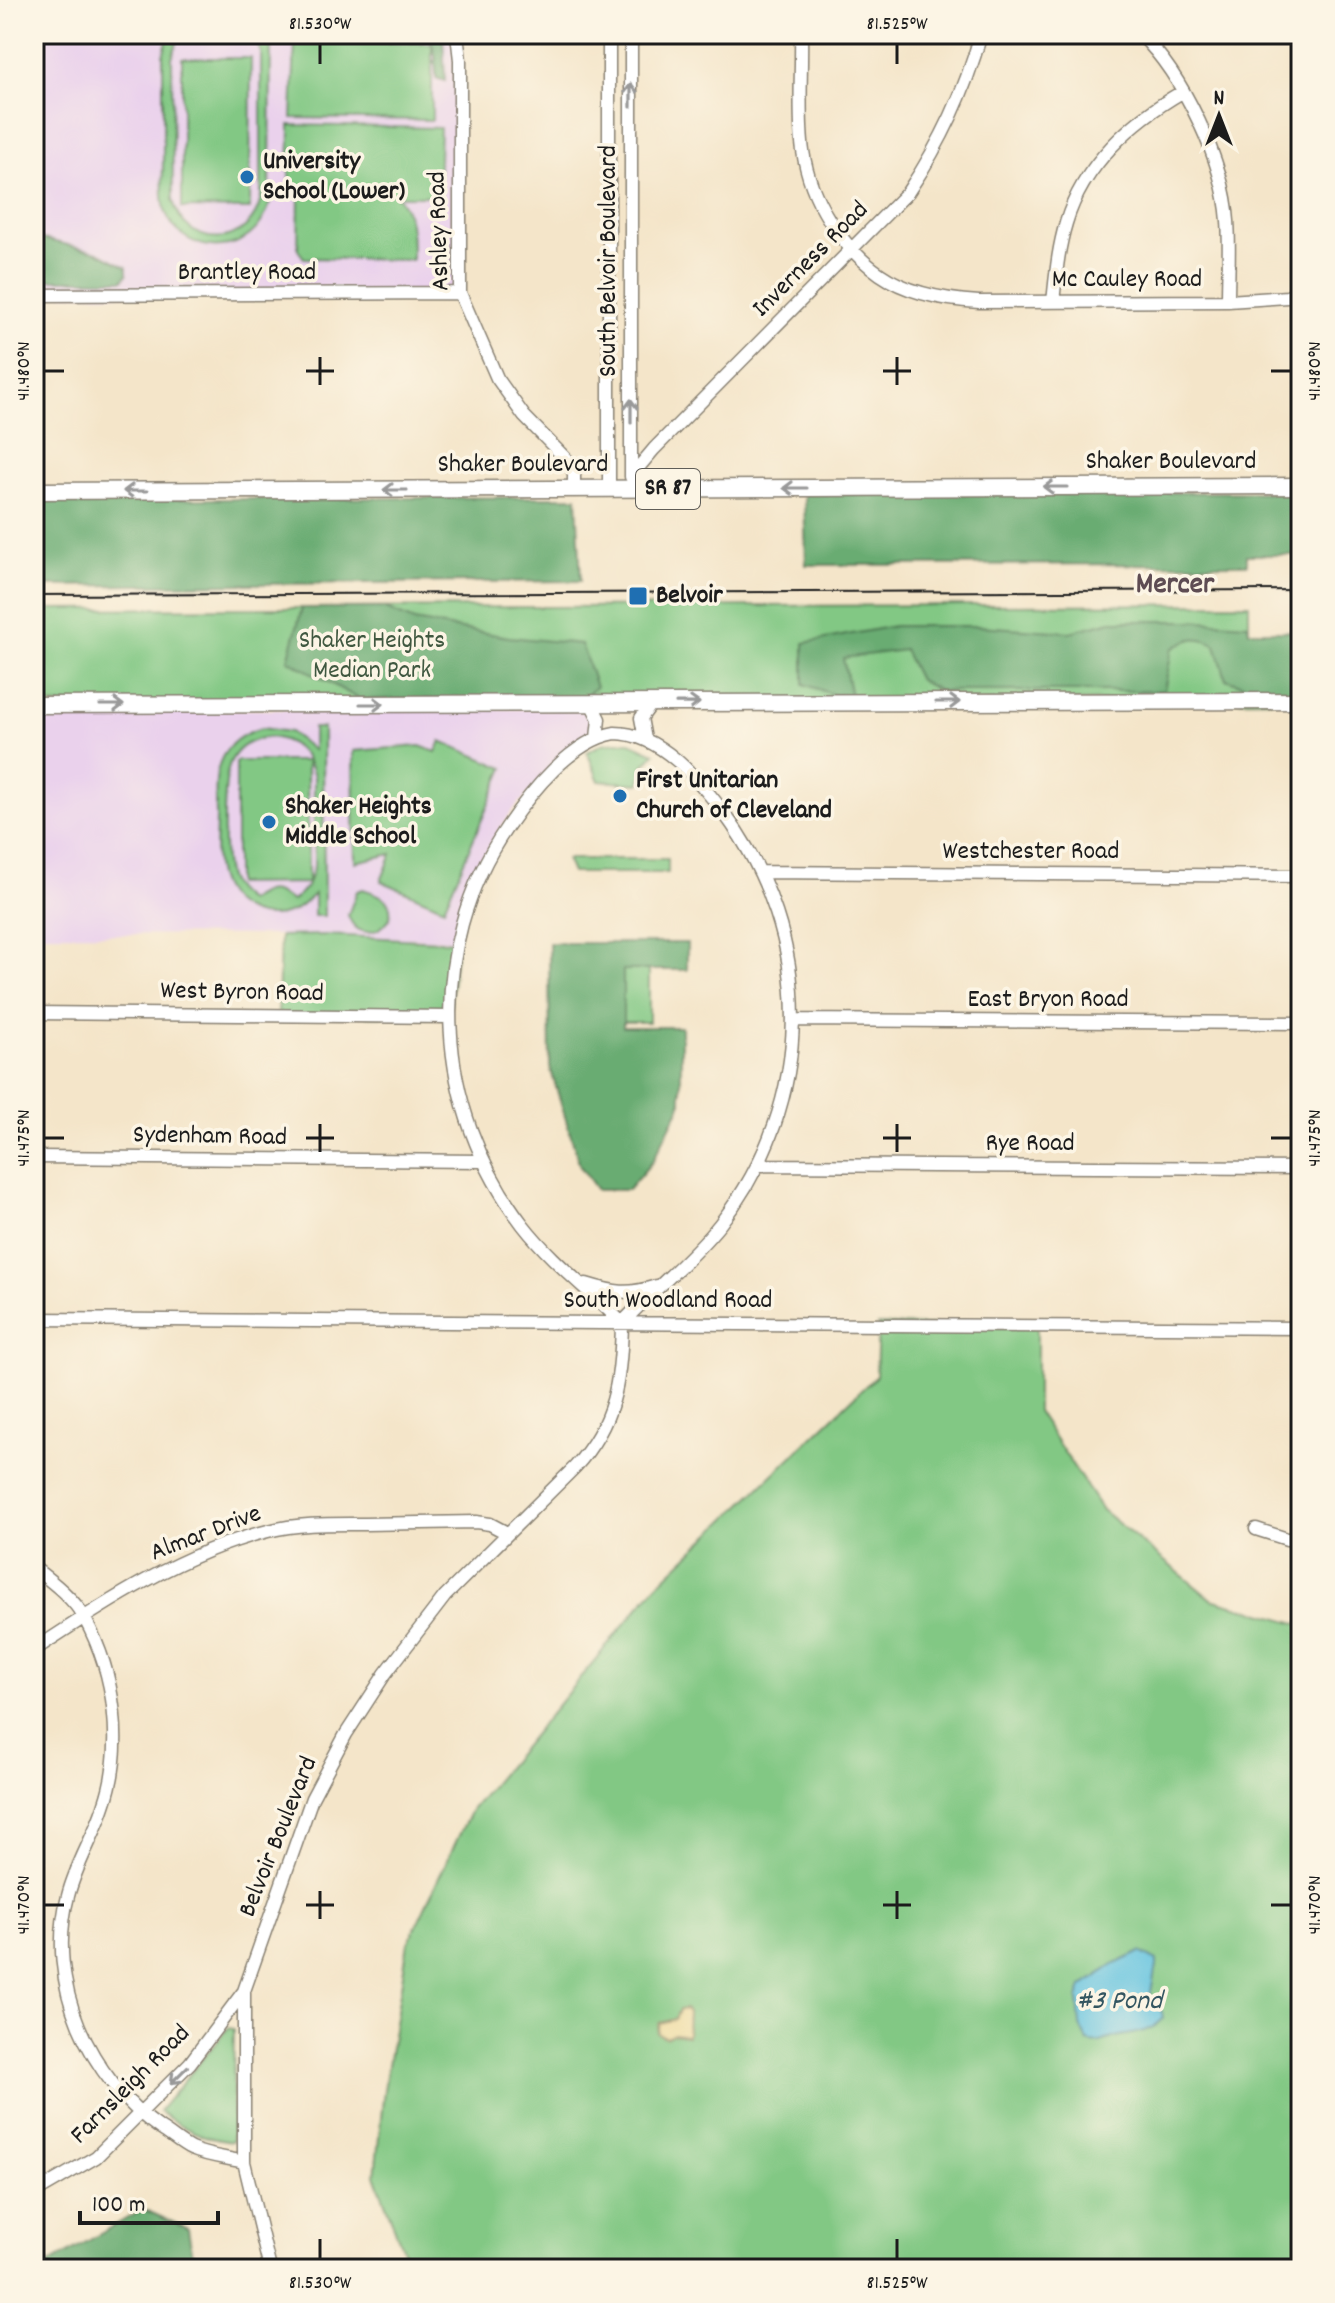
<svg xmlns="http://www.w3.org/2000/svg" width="1335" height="2303" viewBox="0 0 1335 2303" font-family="Dekko,sans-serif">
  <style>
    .built { fill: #ead1ec }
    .green { fill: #82c884; stroke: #4f7250; stroke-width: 2; fill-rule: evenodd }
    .forest { fill: #69ac72; stroke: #426447; stroke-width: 2 }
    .sand { fill: #eeda9e; stroke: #857b5d; stroke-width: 2 }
    .water { fill: #62c3e0; stroke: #3f707e; stroke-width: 2 }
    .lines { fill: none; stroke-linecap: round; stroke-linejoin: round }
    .minor-casing { stroke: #888072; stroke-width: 15 }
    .major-casing { stroke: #888072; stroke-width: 19 }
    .minor { stroke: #fff; stroke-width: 12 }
    .major { stroke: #fff; stroke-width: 16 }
    .tram { stroke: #1c1c1c; stroke-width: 2 }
    .oneway { stroke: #999 }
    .ticks { fill: none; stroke: #1c1c1c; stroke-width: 3 }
    .poi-dot { fill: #1f6fb2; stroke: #fcf5e5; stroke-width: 3 }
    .labels { text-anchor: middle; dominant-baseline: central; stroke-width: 7; stroke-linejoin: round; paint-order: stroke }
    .shield { fill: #fcf5e5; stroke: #5f5d58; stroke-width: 2 }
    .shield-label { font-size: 24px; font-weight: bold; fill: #1c1c1c }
    .poi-label { font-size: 26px; font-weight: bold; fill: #1c1c1c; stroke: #fcf5e5; text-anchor: start }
    .street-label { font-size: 26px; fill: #1c1c1c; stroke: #fcf5e5 }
    .park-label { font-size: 26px; fill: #405840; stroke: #fcf5e5 }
    .water-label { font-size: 28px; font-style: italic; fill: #345661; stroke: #fcf5e5 }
    .quarter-label { font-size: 30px; font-weight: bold; fill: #5e4c53; stroke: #fcf5e5 }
    .neatline { fill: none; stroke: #1c1c1c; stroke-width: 3 }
    .ticks-label { font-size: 20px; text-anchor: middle; fill: #1c1c1c }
  </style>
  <rect width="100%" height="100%" fill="#fcf5e5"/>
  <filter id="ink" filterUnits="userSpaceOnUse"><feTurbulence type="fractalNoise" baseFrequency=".0125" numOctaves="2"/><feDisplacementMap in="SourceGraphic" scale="16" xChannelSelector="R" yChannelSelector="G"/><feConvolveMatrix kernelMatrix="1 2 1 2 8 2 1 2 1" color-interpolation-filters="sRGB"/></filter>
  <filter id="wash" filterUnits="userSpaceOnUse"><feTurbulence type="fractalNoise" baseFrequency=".006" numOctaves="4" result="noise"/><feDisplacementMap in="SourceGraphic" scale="32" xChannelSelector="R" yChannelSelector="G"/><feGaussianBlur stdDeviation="1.8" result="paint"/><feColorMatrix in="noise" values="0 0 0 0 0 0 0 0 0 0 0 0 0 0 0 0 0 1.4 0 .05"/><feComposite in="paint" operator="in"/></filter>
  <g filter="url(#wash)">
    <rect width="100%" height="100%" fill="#f4e5c9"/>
    <path class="built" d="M 34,34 L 457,34 L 460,293 L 34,295 Z
      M 586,709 L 593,717 L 593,731 L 568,751 L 512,811 L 496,834 L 470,885 L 453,940 L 327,935 L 34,934 L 34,710 Z"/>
    <path class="green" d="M 169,34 L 180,34 L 172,58 L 173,200 C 185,252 252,249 261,197 L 261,53 L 254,34 L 271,34 L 270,203 C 264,223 251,240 229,245 C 202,251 174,237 165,210 C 161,194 163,176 163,160 C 163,125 163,90 163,55 Z
      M 292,34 L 349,34 L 343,42 L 432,43 L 432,120 L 292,118 L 295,41 Z
      M 182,58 L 251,58 L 250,209 L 182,208 Z
      M 290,125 L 440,128 L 438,196 L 397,196 C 413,214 412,238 412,260 L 304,258 L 298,250 L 299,195 L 289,195 Z
      M 1249,604 L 1249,631 L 1301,631 L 1301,700 L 34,705 L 34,609 Z
      M 262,728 L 290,732 L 313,750 L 313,728 L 323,728 L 324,916 L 314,916 L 314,894 C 308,900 302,906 295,910 C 266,925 229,911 219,879 C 213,860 216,837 216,817 C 216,795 212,770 226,751 C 235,738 247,732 262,728 ZM 269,737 C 293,739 307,753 314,776 L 314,866 L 307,887 L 292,901 C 269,888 270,888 248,901 C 239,895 231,887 228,877 C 222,859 222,774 232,759 C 240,745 254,739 269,737 Z
      M 441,741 L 504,768 L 444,908 L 381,881 L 392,854 L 355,862 L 353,751 L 420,746 L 436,752 Z
      M 616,742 L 630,742 L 655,753 L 643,766 L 640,784 L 599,781 L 587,752 L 602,744 Z
      M 236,761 L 307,761 L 308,883 L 236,884 Z
      M 566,859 L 668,859 L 668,873 L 572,873 Z
      M 363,889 C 380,895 393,897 390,918 C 378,936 356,938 348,915 L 357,891 Z
      M 327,935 L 457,942 L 449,1017 L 278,1015 L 280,936 Z
      M 623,970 L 649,970 L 649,1022 L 623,1022 Z
      M 878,1325 L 1037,1327 L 1037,1411 L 1102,1510 L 1211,1599 L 1301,1624 L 1301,2269 L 410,2269 L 375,2175 L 384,2090 L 408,1943 L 471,1810 L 657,1585 L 876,1376 Z
      M 228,2028 L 234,2029 L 232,2142 C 202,2138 183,2129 159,2111 Z"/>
    <path class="forest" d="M 430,34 L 443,34 L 445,81 L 436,78 L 435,56 Z
      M 34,237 L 98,252 L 127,267 L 127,274 L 123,280 L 34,280 Z
      M 1301,492 L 1301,555 L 1247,555 L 1247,564 L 806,565 L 804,494 Z
      M 577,497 L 581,581 L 34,586 L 34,500 Z
      M 302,608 L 384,608 L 414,621 L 509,637 L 581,644 L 596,687 L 581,700 L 359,699 L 288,660 Z
      M 1111,621 L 1199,621 L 1248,624 L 1249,631 L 1301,631 L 1301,690 C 1282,694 1245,687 1226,679 L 1216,645 C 1197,634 1190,638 1172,649 L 1164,691 L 939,691 L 919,680 L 904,650 L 843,658 L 851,696 L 834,695 L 804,684 L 804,643 L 894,626 L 978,626 L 1070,632 Z
      M 549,943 L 687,943 L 687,970 L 623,970 L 623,1027 L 681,1027 L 681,1105 L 652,1162 L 628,1190 L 597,1190 L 580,1166 L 550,1067 Z
      M 143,2209 L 188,2229 L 195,2269 L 40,2269 Z"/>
    <path class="sand" d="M 685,2009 L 688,2012 L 687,2036 L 673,2034 L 665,2037 L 657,2033 L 659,2023 L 675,2019 L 679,2010 Z"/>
    <path class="water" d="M 1140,1952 L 1157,1961 L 1150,1997 L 1162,2012 L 1163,2019 C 1151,2032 1136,2033 1120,2036 C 1107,2038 1100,2046 1087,2041 L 1080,2026 L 1078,1998 L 1082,1987 L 1113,1965 Z"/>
  </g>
  <g filter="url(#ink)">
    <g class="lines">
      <defs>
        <path id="minor" d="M 457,34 L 460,60 L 460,293 L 497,378 L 524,416 L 568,461 L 574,473 L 574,488
          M 609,34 L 609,488
          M 801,34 C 802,69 798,118 803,151 C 810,199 840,246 880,274 C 907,293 946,300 979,302 L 1228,301 L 1287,297 L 1301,292
          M 1140,34 C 1183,75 1224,162 1228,221 C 1230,247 1228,275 1228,301
          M 34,295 L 460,293
          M 1053,302 C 1056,275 1058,249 1066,223 C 1083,165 1132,121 1182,92
          M 631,477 L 631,34
          M 630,489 L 638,468 L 654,449 L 908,192 C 942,141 964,94 981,34
          M 591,703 L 599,719 L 597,738
          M 615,733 C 660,733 699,780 724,813 C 817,938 816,1101 720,1224 C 691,1260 654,1289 622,1323 C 589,1290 551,1261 523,1225 C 434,1109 424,948 507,827 C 530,793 572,740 615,733 Z
          M 645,739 L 641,718 L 652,703
          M 762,872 L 1301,876
          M 34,1013 L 449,1017
          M 794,1020 L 1301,1023
          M 34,1157 L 482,1161
          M 758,1165 L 1301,1168
          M 586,1284 C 615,1293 628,1295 657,1286
          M 34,1319 L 1301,1328
          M 1256,1529 L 1287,1539 L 1301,1539
          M 34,1568 C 51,1581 75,1599 85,1619 C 115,1674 125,1747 104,1806 C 94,1837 76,1864 68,1896 C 45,1983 89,2079 161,2129 C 171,2135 181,2144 191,2149 C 207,2156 227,2158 244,2162
          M 34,1650 C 106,1602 183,1552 268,1531 C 299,1523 333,1524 365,1524 C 402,1523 439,1523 476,1522 L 490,1524 L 507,1533
          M 34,2193 L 96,2157 L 190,2063 L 244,1991
          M 270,2269 L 244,2162 L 244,1991 L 312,1798 L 346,1734 L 385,1674 L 445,1596 L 575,1467 C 615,1423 621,1380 622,1323"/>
        <path id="major" d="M 34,491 L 1301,486
          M 34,705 L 1301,701"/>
      </defs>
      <use href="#minor" class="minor-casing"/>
      <use href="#major" class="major-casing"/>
      <use href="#minor" class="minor"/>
      <use href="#major" class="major"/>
      <path class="tram" d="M 34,595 L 1301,590"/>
    </g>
    <defs><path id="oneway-shaft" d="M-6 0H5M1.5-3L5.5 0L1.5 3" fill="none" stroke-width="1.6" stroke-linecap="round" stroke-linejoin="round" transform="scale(2)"/></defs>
    <g class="oneway">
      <use href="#oneway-shaft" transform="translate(631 95) rotate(-90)"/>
      <use href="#oneway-shaft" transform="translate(631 411) rotate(-90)"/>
      <use href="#oneway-shaft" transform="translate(1055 487) rotate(180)"/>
      <use href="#oneway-shaft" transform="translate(795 488) rotate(180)"/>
      <use href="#oneway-shaft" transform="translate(395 490) rotate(180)"/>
      <use href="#oneway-shaft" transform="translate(135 491) rotate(180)"/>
      <use href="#oneway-shaft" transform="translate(948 702)"/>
      <use href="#oneway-shaft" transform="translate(688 703) rotate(-1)"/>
      <use href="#oneway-shaft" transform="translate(372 704)"/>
      <use href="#oneway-shaft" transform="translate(112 705)"/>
      <use href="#oneway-shaft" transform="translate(179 2075) rotate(135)"/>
    </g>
  </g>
  <path class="ticks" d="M 320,44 L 320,64M 897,44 L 897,64M 320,357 L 320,385M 897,357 L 897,385M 44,371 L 64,371M 306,371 L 334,371M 883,371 L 911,371M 1271,371 L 1291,371M 320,1124 L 320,1152M 897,1124 L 897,1152M 44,1138 L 64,1138M 306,1138 L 334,1138M 883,1138 L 911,1138M 1271,1138 L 1291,1138M 320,1891 L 320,1919M 897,1891 L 897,1919M 44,1905 L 64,1905M 306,1905 L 334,1905M 883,1905 L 911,1905M 1271,1905 L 1291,1905M 320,2239 L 320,2259M 897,2239 L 897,2259"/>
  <g class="poi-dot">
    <circle cx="247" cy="177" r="8"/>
    <rect x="628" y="586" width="20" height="20" rx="4"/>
    <circle cx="620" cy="796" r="8"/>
    <circle cx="269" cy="822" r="8"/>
  </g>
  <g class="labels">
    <rect class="shield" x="636" y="469" width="64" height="40" rx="6"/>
    <g class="shield-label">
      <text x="668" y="489">SR 87</text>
    </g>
    <g class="poi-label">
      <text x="263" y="162">University<tspan x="263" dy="30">School (Lower)</tspan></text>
      <text x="656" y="596">Belvoir</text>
      <text x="636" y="781">First Unitarian<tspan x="636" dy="30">Church of Cleveland</tspan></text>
      <text x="285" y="807">Shaker Heights<tspan x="285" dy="30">Middle School</tspan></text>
    </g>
    <g class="street-label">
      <text transform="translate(440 231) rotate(-92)">Ashley Road</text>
      <text transform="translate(811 260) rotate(-45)">Inverness Road</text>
      <text transform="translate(609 261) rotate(-90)">South Belvoir Boulevard</text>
      <text x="247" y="273">Brantley Road</text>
      <text x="1127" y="280">Mc Cauley Road</text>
      <text x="1171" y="462">Shaker Boulevard</text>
      <text x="523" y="465">Shaker Boulevard</text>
      <text x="1031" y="852">Westchester Road</text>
      <text transform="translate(242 993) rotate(1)">West Byron Road</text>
      <text x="1048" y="1000">East Bryon Road</text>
      <text transform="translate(210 1137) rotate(1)">Sydenham Road</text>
      <text x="1030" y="1144">Rye Road</text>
      <text x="668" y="1301">South Woodland Road</text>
      <text transform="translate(206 1534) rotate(-21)">Almar Drive</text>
      <text transform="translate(279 1837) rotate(-68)">Belvoir Boulevard</text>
      <text transform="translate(131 2085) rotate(-45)">Farnsleigh Road</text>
    </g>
    <g class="park-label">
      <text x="372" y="641">Shaker Heights<tspan x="372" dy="30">Median Park</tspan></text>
    </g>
    <g class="water-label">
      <text x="1119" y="2003">#3 Pond</text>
    </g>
    <g class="quarter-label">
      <text x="1175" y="586">Mercer</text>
    </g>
  </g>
  <rect width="1335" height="2303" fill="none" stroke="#fcf5e5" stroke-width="88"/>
  <g transform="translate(1219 116)" stroke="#fcf5e5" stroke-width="6" paint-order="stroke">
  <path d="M0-6L14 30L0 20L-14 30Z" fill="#1c1c1c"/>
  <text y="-12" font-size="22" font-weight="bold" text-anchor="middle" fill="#1c1c1c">N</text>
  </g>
  <path d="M80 2211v12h138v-12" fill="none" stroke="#1c1c1c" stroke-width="4"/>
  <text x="92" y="2211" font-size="24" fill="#1c1c1c" stroke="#fcf5e5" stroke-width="6" paint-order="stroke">100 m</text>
  <rect x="44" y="44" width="1247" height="2215" class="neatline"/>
  <g class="ticks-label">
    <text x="320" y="29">81.530°W</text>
    <text x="897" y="29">81.525°W</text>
    <text transform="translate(22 371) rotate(-90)" y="7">41.480°N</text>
    <text transform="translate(1313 371) rotate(-90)" y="7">41.480°N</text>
    <text transform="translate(22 1138) rotate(-90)" y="7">41.475°N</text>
    <text transform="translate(1313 1138) rotate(-90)" y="7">41.475°N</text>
    <text transform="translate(22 1905) rotate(-90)" y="7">41.470°N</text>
    <text transform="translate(1313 1905) rotate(-90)" y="7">41.470°N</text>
    <text x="320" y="2288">81.530°W</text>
    <text x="897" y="2288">81.525°W</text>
  </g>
</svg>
